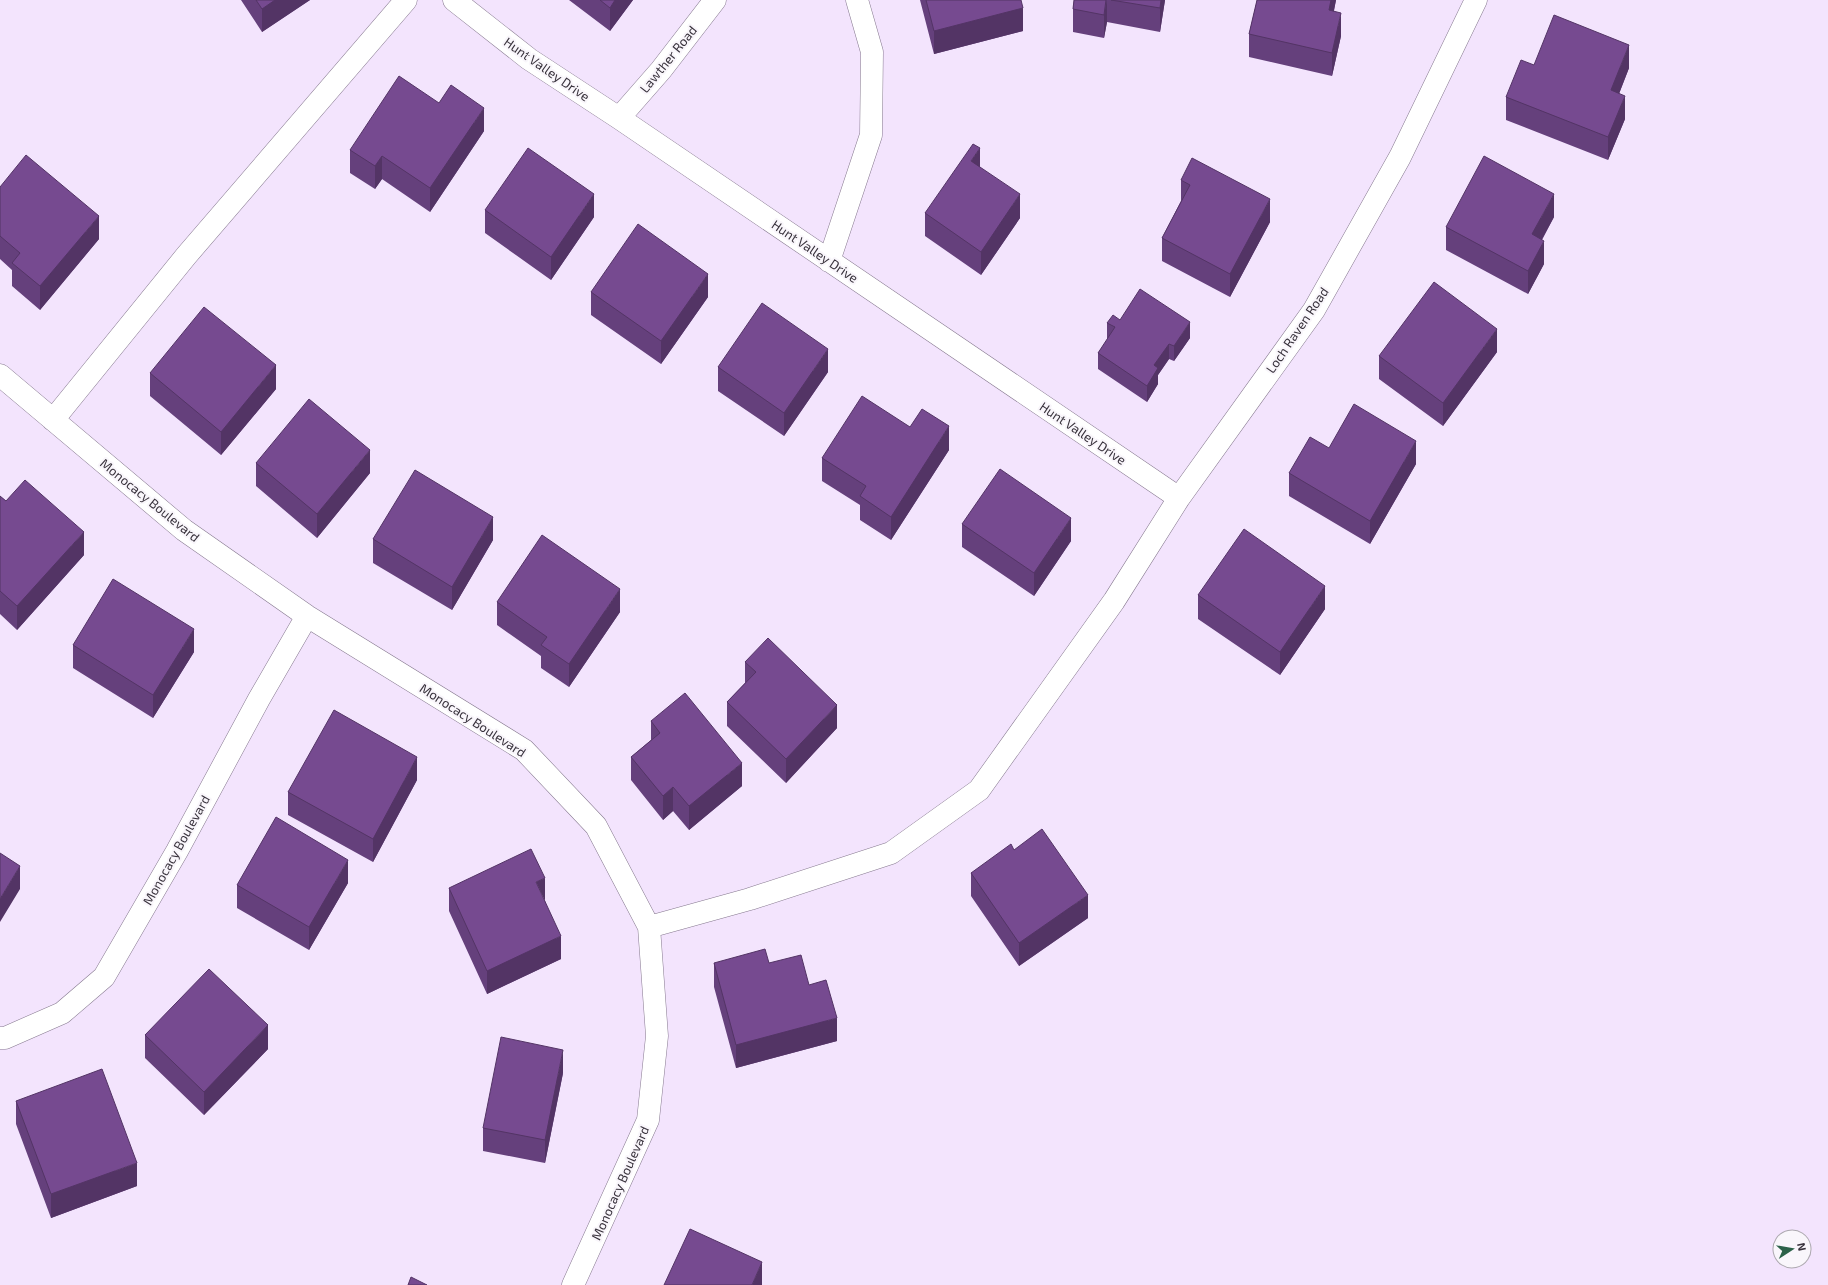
<svg xmlns="http://www.w3.org/2000/svg" width="1828" height="1285" viewBox="0 0 1828 1285" font-family="'Exo 2',sans-serif">
  <style>
    .lines { fill: none; stroke-linecap: round; stroke-linejoin: round }
    .minor-casing { stroke: #86798f; stroke-width: 23 }
    .minor { stroke: #fff; stroke-width: 22 }
    .wall { fill: #65407c }
    .shaded-wall { fill: #533465 }
    .building { fill: #764a90; stroke: #533465 }
    .labels { text-anchor: middle; dominant-baseline: central; stroke-width: 4; stroke-linejoin: round; paint-order: stroke }
    .street-label { font-size: 13px; fill: #38323c; stroke: #f9f6fb }
  </style>
  <rect width="100%" height="100%" fill="#f3e4fd"/>
  <g class="lines">
    <defs>
      <path id="minor" d="M 454,0 L 529,59 L 619,118 L 1179,498
        M 619,118 L 661,70 L 715,0
        M 829,261 L 871,135 L 872,52 L 857,0
        M 0,375 L 184,530 L 307,616 L 524,750 L 596,826 L 649,927 L 657,1036 L 648,1120 L 573,1285
        M 53,420 L 186,256 L 406,0
        M 649,927 L 750,899 L 891,853 L 979,790 L 1114,601 L 1179,498 L 1314,310 L 1400,157 L 1476,0
        M 0,1038 L 5,1038 L 62,1013 L 104,977 L 177,851 L 259,699 L 307,616"/>
    </defs>
    <use href="#minor" class="minor-casing"/>
    <use href="#minor" class="minor"/>
  </g>
  <path class="wall" d="M 241,0 L 310,0 L 262,32 Z
    M 569,0 L 633,0 L 610,31 Z
    M 920,0 L 1021,0 L 1023,31 L 934,54 Z
    M 1074,0 L 1165,0 L 1160,32 L 1107,22 L 1104,38 L 1073,32 L 1073,9 Z
    M 1257,0 L 1336,0 L 1334,11 L 1341,36 L 1332,76 L 1249,57 L 1249,34 Z
    M 1534,65 L 1629,68 L 1619,94 L 1625,119 L 1608,160 L 1506,120 L 1506,97 Z
    M 439,103 L 484,131 L 430,212 L 382,179 L 375,189 L 350,173 L 350,150 Z
    M 980,167 L 1020,218 L 981,275 L 925,236 L 925,213 Z
    M 1181,180 L 1270,222 L 1230,297 L 1162,261 L 1162,238 L 1181,201 Z
    M 0,187 L 99,239 L 40,310 L 12,286 L 12,270 L 0,259 Z
    M 485,210 L 594,217 L 551,280 L 485,233 Z
    M 1554,217 L 1542,240 L 1544,264 L 1528,294 L 1446,250 L 1446,227 Z
    M 591,292 L 708,297 L 661,364 L 591,315 Z
    M 1120,320 L 1190,338 L 1174,361 L 1169,359 L 1158,375 L 1158,384 L 1147,402 L 1098,369 L 1098,353 L 1108,339 L 1107,338 L 1107,323 Z
    M 1497,352 L 1443,426 L 1379,379 L 1379,356 Z
    M 718,367 L 828,372 L 784,436 L 718,391 Z
    M 150,373 L 276,389 L 221,455 L 150,396 Z
    M 910,427 L 949,450 L 891,540 L 860,520 L 860,505 L 822,481 L 822,458 Z
    M 1329,448 L 1416,464 L 1370,544 L 1289,496 L 1289,473 Z
    M 256,463 L 370,473 L 317,538 L 256,486 Z
    M 0,496 L 6,501 L 84,555 L 17,630 L 0,614 Z
    M 962,524 L 1071,541 L 1034,596 L 962,547 Z
    M 373,539 L 493,540 L 452,610 L 373,563 Z
    M 1198,595 L 1325,609 L 1280,675 L 1198,619 Z
    M 497,602 L 620,612 L 569,687 L 541,668 L 541,656 L 497,625 Z
    M 73,645 L 194,652 L 153,718 L 73,668 Z
    M 745,662 L 837,728 L 786,783 L 727,726 L 727,702 L 745,683 Z
    M 651,721 L 742,786 L 689,830 L 673,811 L 663,820 L 631,780 L 631,757 L 651,740 Z
    M 417,780 L 373,862 L 288,815 L 288,792 Z
    M 1014,850 L 1088,918 L 1019,966 L 971,896 L 971,873 Z
    M 348,883 L 309,950 L 237,908 L 237,885 Z
    M 449,888 L 545,901 L 561,959 L 487,994 L 449,911 Z
    M 714,963 L 769,963 L 809,985 L 837,1041 L 736,1068 L 714,987 Z
    M 145,1035 L 268,1049 L 204,1115 L 145,1058 Z
    M 563,1073 L 545,1163 L 483,1151 L 483,1128 Z
    M 16,1101 L 137,1186 L 51,1218 L 16,1124 Z"/>
  <path class="shaded-wall" d="M 275,0 L 310,0 L 262,32 L 262,9 Z
    M 615,0 L 633,0 L 610,31 L 610,8 Z
    M 1107,0 L 1107,22 L 1104,38 L 1104,15 Z
    M 1161,0 L 1165,0 L 1160,32 L 1160,8 Z
    M 1331,0 L 1336,0 L 1329,33 L 1329,10 Z
    M 1023,8 L 1023,31 L 934,54 L 934,31 Z
    M 1341,13 L 1341,36 L 1332,76 L 1332,53 Z
    M 1629,45 L 1629,68 L 1611,114 L 1611,90 Z
    M 1625,96 L 1625,119 L 1608,160 L 1608,137 Z
    M 484,108 L 484,131 L 430,212 L 430,188 Z
    M 980,148 L 980,172 L 971,161 Z
    M 382,156 L 382,179 L 375,189 L 375,166 Z
    M 594,194 L 594,217 L 551,280 L 551,257 Z
    M 1020,194 L 1020,218 L 981,275 L 981,252 Z
    M 1554,194 L 1554,217 L 1532,257 L 1532,234 Z
    M 1270,199 L 1270,222 L 1230,297 L 1230,274 Z
    M 99,216 L 99,239 L 40,310 L 40,286 Z
    M 1544,241 L 1544,264 L 1528,294 L 1528,271 Z
    M 708,274 L 708,297 L 661,364 L 661,341 Z
    M 1190,322 L 1190,338 L 1174,361 L 1174,346 Z
    M 1497,329 L 1497,352 L 1443,426 L 1443,403 Z
    M 1169,344 L 1169,359 L 1158,375 L 1158,384 L 1147,402 L 1147,386 L 1154,365 Z
    M 828,349 L 828,372 L 784,436 L 784,413 Z
    M 276,365 L 276,389 L 221,455 L 221,432 Z
    M 949,426 L 949,450 L 891,540 L 891,517 Z
    M 1416,441 L 1416,464 L 1370,544 L 1370,521 Z
    M 370,450 L 370,473 L 317,538 L 317,514 Z
    M 493,517 L 493,540 L 452,610 L 452,587 Z
    M 1071,518 L 1071,541 L 1034,596 L 1034,573 Z
    M 84,532 L 84,555 L 17,630 L 17,606 Z
    M 1325,586 L 1325,609 L 1280,675 L 1280,652 Z
    M 620,589 L 620,612 L 569,687 L 569,664 Z
    M 194,629 L 194,652 L 153,718 L 153,695 Z
    M 837,705 L 837,728 L 786,783 L 786,759 Z
    M 417,757 L 417,780 L 373,862 L 373,839 Z
    M 742,763 L 742,786 L 689,830 L 689,806 Z
    M 673,787 L 673,811 L 663,820 L 663,796 Z
    M 348,860 L 348,883 L 309,950 L 309,927 Z
    M 20,866 L 20,889 L 0,922 L 0,899 Z
    M 545,878 L 545,901 L 536,882 Z
    M 1088,895 L 1088,918 L 1019,966 L 1019,943 Z
    M 561,936 L 561,959 L 487,994 L 487,971 Z
    M 837,1018 L 837,1041 L 736,1068 L 736,1045 Z
    M 268,1025 L 268,1049 L 204,1115 L 204,1092 Z
    M 563,1050 L 563,1073 L 545,1163 L 545,1140 Z
    M 137,1163 L 137,1186 L 51,1218 L 51,1194 Z
    M 762,1262 L 762,1285 L 752,1285 Z"/>
  <path class="building" d="M 256,0 L 275,0 L 262,9 Z
    M 600,0 L 615,0 L 610,8 Z
    M 926,0 L 1021,0 L 1023,8 L 934,31 Z
    M 1074,0 L 1106,0 L 1104,15 L 1073,9 Z
    M 1111,0 L 1161,0 L 1160,8 Z
    M 1257,0 L 1331,0 L 1329,10 L 1341,13 L 1332,53 L 1249,34 Z
    M 1554,15 L 1629,45 L 1611,90 L 1625,96 L 1608,137 L 1506,97 L 1521,60 L 1534,65 Z
    M 399,76 L 439,103 L 451,85 L 484,108 L 430,188 L 382,156 L 375,166 L 350,150 Z
    M 973,144 L 980,148 L 971,161 L 1020,194 L 981,252 L 925,213 Z
    M 528,148 L 594,194 L 551,257 L 485,210 Z
    M 26,155 L 99,216 L 40,286 L 12,263 L 20,253 L 0,236 L 0,187 Z
    M 1484,156 L 1554,194 L 1532,234 L 1544,241 L 1528,271 L 1446,227 Z
    M 1192,158 L 1270,199 L 1230,274 L 1162,238 L 1190,185 L 1181,180 Z
    M 638,224 L 708,274 L 661,341 L 591,292 Z
    M 1434,282 L 1497,329 L 1443,403 L 1379,356 Z
    M 1140,289 L 1190,322 L 1174,346 L 1169,344 L 1154,365 L 1158,368 L 1147,386 L 1098,353 L 1115,327 L 1107,323 L 1113,315 L 1120,320 Z
    M 762,303 L 828,349 L 784,413 L 718,367 Z
    M 204,307 L 276,365 L 221,432 L 150,373 Z
    M 862,396 L 910,427 L 922,409 L 949,426 L 891,517 L 860,496 L 866,486 L 822,458 Z
    M 309,399 L 370,450 L 317,514 L 256,463 Z
    M 1354,404 L 1416,441 L 1370,521 L 1289,473 L 1310,437 L 1329,448 Z
    M 1000,469 L 1071,518 L 1034,573 L 962,524 Z
    M 415,470 L 493,517 L 452,587 L 373,539 Z
    M 25,480 L 84,532 L 17,606 L 0,591 L 0,496 L 6,501 Z
    M 1244,529 L 1325,586 L 1280,652 L 1198,595 Z
    M 542,535 L 620,589 L 569,664 L 541,645 L 547,637 L 497,602 Z
    M 113,579 L 194,629 L 153,695 L 73,645 Z
    M 768,638 L 837,705 L 786,759 L 727,702 L 756,672 L 745,662 Z
    M 685,693 L 742,763 L 689,806 L 673,787 L 663,796 L 631,757 L 660,733 L 651,721 Z
    M 334,710 L 417,757 L 373,839 L 288,792 Z
    M 276,817 L 348,860 L 309,927 L 237,885 Z
    M 1042,829 L 1088,895 L 1019,943 L 971,873 L 1011,844 L 1014,850 Z
    M 531,849 L 545,878 L 536,882 L 561,936 L 487,971 L 449,888 Z
    M 0,853 L 20,866 L 0,899 Z
    M 765,949 L 769,963 L 801,955 L 809,985 L 826,980 L 837,1018 L 736,1045 L 714,963 Z
    M 209,969 L 268,1025 L 204,1092 L 145,1035 Z
    M 501,1037 L 563,1050 L 545,1140 L 483,1128 Z
    M 102,1069 L 137,1163 L 51,1194 L 16,1101 Z
    M 690,1229 L 762,1262 L 752,1285 L 664,1285 Z
    M 411,1277 L 427,1285 L 408,1285 Z"/>
  <g class="labels">
    <g class="street-label">
      <text transform="translate(668 59) rotate(-51)">Lawther Road</text>
      <text transform="translate(547 69) rotate(35)">Hunt Valley Drive</text>
      <text transform="translate(815 251) rotate(34)">Hunt Valley Drive</text>
      <text transform="translate(1297 330) rotate(-56)">Loch Raven Road</text>
      <text transform="translate(1083 433) rotate(34)">Hunt Valley Drive</text>
      <text transform="translate(150 500) rotate(39)">Monocacy Boulevard</text>
      <text transform="translate(473 720) rotate(33)">Monocacy Boulevard</text>
      <text transform="translate(176 850) rotate(-61)">Monocacy Boulevard</text>
      <text transform="translate(620 1183) rotate(-66)">Monocacy Boulevard</text>
    </g>
  </g>
  <g transform="translate(1792 1249) rotate(78)"><circle r="19" fill="#f9f6fb" stroke="#aca8af"/>
  <path d="M0-3L7 15L0 10L-7 15Z" fill="#2c6249"/>
  <text y="-6" font-size="11" font-weight="bold" text-anchor="middle" fill="#38323c">N</text>
  </g>
</svg>
